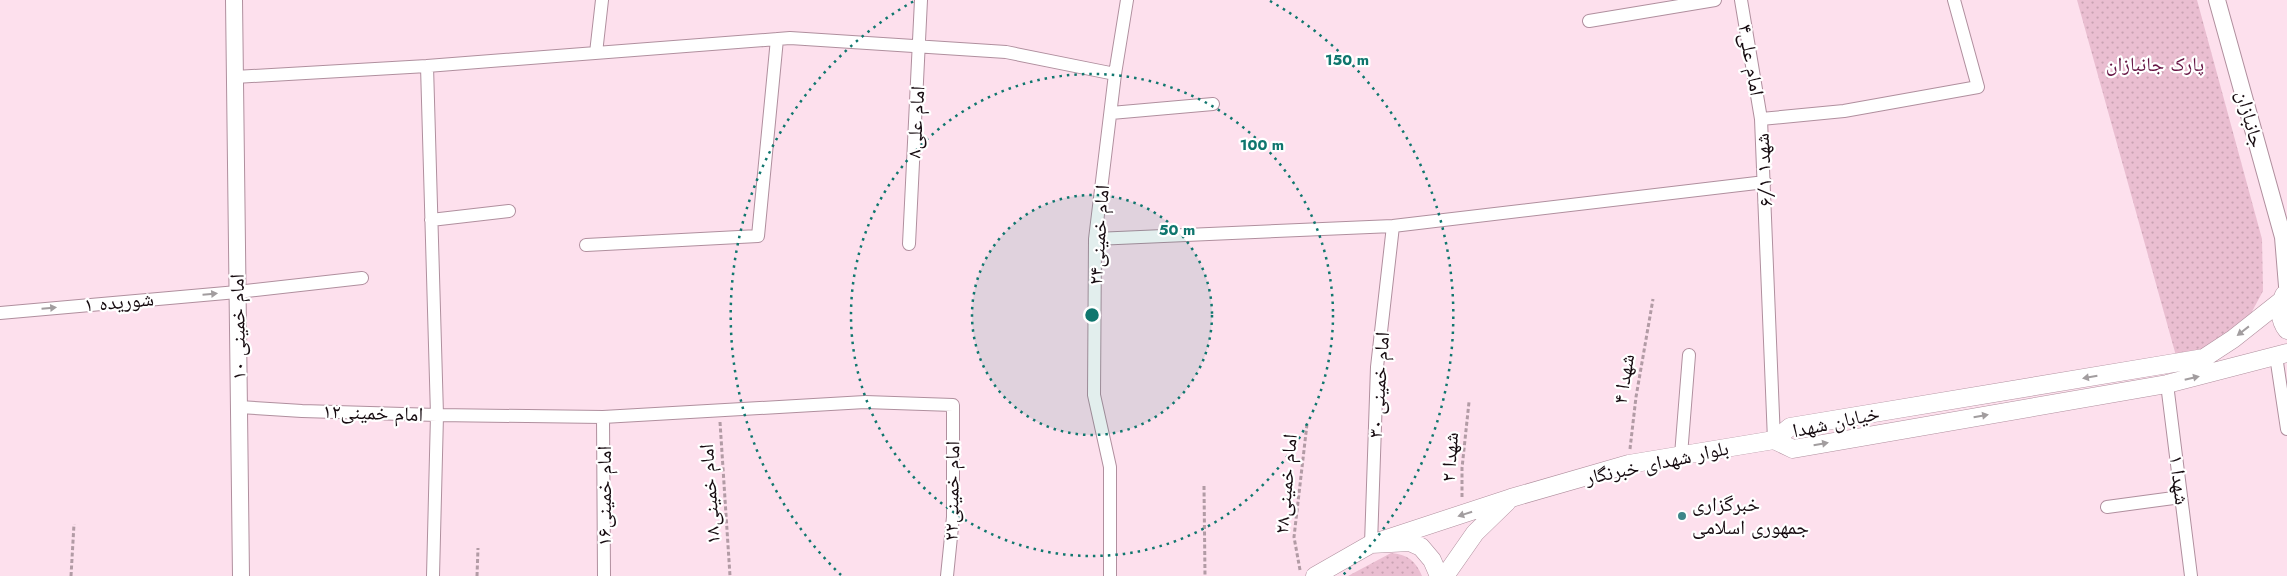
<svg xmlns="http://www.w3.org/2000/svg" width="2287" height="576" viewBox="0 0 2287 576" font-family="Jost,'Noto Naskh Arabic',sans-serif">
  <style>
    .grass { fill: url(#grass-dots) }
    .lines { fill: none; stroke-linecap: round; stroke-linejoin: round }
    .minor-casing { stroke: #b08f9e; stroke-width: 14 }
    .tertiary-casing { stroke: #b08f9e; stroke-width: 18 }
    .secondary-casing { stroke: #b08f9e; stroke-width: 19 }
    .path { stroke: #b29ba5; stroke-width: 3; stroke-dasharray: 4 2.5; stroke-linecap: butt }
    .minor { stroke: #fff; stroke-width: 12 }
    .tertiary { stroke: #fff; stroke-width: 16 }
    .secondary { stroke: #fff; stroke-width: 18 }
    .oneway { fill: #a29d9f }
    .ring { fill: none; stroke: #0f766e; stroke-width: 2.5; stroke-dasharray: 2.5 5 }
    .poi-dot { fill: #3d8589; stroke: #fff; stroke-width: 2 }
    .labels { text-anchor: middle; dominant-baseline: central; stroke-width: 4.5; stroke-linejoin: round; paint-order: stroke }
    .street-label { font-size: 20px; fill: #160b10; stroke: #fff }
    .park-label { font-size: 20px; fill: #651443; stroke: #fff }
    .poi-label { font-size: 20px; fill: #160b10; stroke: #fff; text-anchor: start }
    .centre { fill: #0f766e; stroke: #fff; stroke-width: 2.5 }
    .ring-label { font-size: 15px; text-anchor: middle; font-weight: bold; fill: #0f766e; stroke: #fff; stroke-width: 4.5; stroke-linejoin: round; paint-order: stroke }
  </style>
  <defs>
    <pattern id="grass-dots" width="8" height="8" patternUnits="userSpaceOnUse" patternTransform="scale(1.25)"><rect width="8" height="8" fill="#eabed1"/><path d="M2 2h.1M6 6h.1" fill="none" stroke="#c8a2b2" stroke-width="1.8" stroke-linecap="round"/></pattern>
  </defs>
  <rect width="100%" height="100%" fill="#fde0ed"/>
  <path class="grass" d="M 2077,0 L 2197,0 L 2262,239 L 2263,291 L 2241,332 L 2178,363 Z
    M 1391,553 C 1407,554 1416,561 1422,576 L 1348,576 Z"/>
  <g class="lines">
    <defs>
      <path id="minor" d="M 1741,0 L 1761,119
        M 1589,21 L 1715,0
        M 596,53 L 602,0
        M 427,66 L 790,38 L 1006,52 L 1115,74
        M 235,77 L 427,66 L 437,415 L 603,417 L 865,402 L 953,405 L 953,517 L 947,576
        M 1111,113 L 1213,104
        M 431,220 L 509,211
        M 1095,239 L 1393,226 L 1765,182
        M 909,244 L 921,0
        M 586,245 L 758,236 L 777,39
        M 0,313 L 237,292 L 362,278
        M 2276,356 L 2287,429
        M 2167,384 L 2191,576
        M 239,407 L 302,411 L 437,415 L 433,576
        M 603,417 L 604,576
        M 1774,440 L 1761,119 L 1844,111 L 1978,87 L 1954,0
        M 1681,455 L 1689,355
        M 2107,507 L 2181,497
        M 1371,544 L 1377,367 L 1393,226
        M 1110,576 L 1110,467 L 1094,395 L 1095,239 L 1115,74 L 1127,0"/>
      <path id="tertiary" d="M 234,0 L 241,576
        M 2217,0 L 2283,237 L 2287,286"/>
      <path id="secondary" d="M 2284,295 C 2279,306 2279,320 2287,330
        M 1774,440 L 1790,427 L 2204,358 L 2233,339 L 2281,301
        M 1774,440 L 1793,449 L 2167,384 L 2287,353
        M 1371,544 L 1511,498 L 1629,464 L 1774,440
        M 1315,576 L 1371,544 L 1410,542 L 1421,547 L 1432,560 L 1439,576
        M 1445,576 L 1475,533 L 1507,502"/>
    </defs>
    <use href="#minor" class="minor-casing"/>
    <use href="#tertiary" class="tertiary-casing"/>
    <use href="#secondary" class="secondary-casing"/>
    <path class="path" d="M 720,422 L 730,576
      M 1630,449 L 1636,397 L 1653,299
      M 1204,486 L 1205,576
      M 1462,497 L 1462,468 L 1469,402
      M 1300,570 L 1294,537 L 1307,424
      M 71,576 L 74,524
      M 477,576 L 478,548"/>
    <use href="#minor" class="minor"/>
    <use href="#tertiary" class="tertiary"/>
    <use href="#secondary" class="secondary"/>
  </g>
  <defs><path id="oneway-solid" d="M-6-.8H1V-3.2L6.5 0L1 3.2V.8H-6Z" transform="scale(1.25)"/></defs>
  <g class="oneway">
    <use href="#oneway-solid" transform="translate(210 294) rotate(-5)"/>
    <use href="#oneway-solid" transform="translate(49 308) rotate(-5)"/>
    <use href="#oneway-solid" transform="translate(2243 331) rotate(142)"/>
    <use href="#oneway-solid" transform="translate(2090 377) rotate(170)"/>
    <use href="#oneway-solid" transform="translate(2192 378) rotate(-13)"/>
    <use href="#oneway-solid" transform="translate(1981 416) rotate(-10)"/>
    <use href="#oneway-solid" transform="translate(1821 444) rotate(-10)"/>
    <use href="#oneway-solid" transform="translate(1465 514) rotate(162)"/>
  </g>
  <circle cx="1092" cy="315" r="120" fill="#0f766e" fill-opacity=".12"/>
  <g class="ring">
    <circle cx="1092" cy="315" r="120"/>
    <circle cx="1092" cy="315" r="241"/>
    <path d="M841 575A361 361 0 0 1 914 1M1270 1A361 361 0 0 1 1343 575"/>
  </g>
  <circle class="poi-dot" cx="1682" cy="516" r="5"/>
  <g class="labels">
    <g class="street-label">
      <text transform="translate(1751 60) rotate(80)">امام علی۴</text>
      <text transform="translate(2250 119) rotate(75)">جانبازان</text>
      <text transform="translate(916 122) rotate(-87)">امام علی۸</text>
      <text transform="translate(1764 170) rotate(-93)">شهد۱ ۶/۱</text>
      <text transform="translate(1099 235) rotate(-86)">امام خمینی۲۴</text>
      <text transform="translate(119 302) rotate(-5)">شوریده ۱</text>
      <text transform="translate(238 327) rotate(-91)">امام خمینی ۱۰</text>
      <text transform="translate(1624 379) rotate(-81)">شهدا ۴</text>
      <text transform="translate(1379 385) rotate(-86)">امام خمینی ۳۰</text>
      <text transform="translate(373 413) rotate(2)">امام خمینی۱۲</text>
      <text transform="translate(1836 422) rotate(-12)">خیابان شهدا</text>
      <text transform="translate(1450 457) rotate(-86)">شهدا ۲</text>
      <text transform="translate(1657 463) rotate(-12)">بلوار شهدای خبرنگار</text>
      <text transform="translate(2179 480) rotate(83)">شهدا ۱</text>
      <text transform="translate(1286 484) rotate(-85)">امام خمینی۲۸</text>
      <text transform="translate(952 491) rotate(-89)">امام خمینی۲۲</text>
      <text transform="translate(710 494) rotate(-94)">امام خمینی۱۸</text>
      <text transform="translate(604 496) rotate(-90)">امام خمینی۱۶</text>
    </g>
    <g class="park-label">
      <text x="2155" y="64">پارک جانبازان</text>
    </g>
    <g class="poi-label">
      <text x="1692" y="504">خبرگزاری<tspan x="1692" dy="23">جمهوری اسلامی</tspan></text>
    </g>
  </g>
  <circle cx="1092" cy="315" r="8" class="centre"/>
  <g class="ring-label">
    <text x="1347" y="65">150 m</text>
    <text x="1262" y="150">100 m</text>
    <text x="1177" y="235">50 m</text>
  </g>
</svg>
